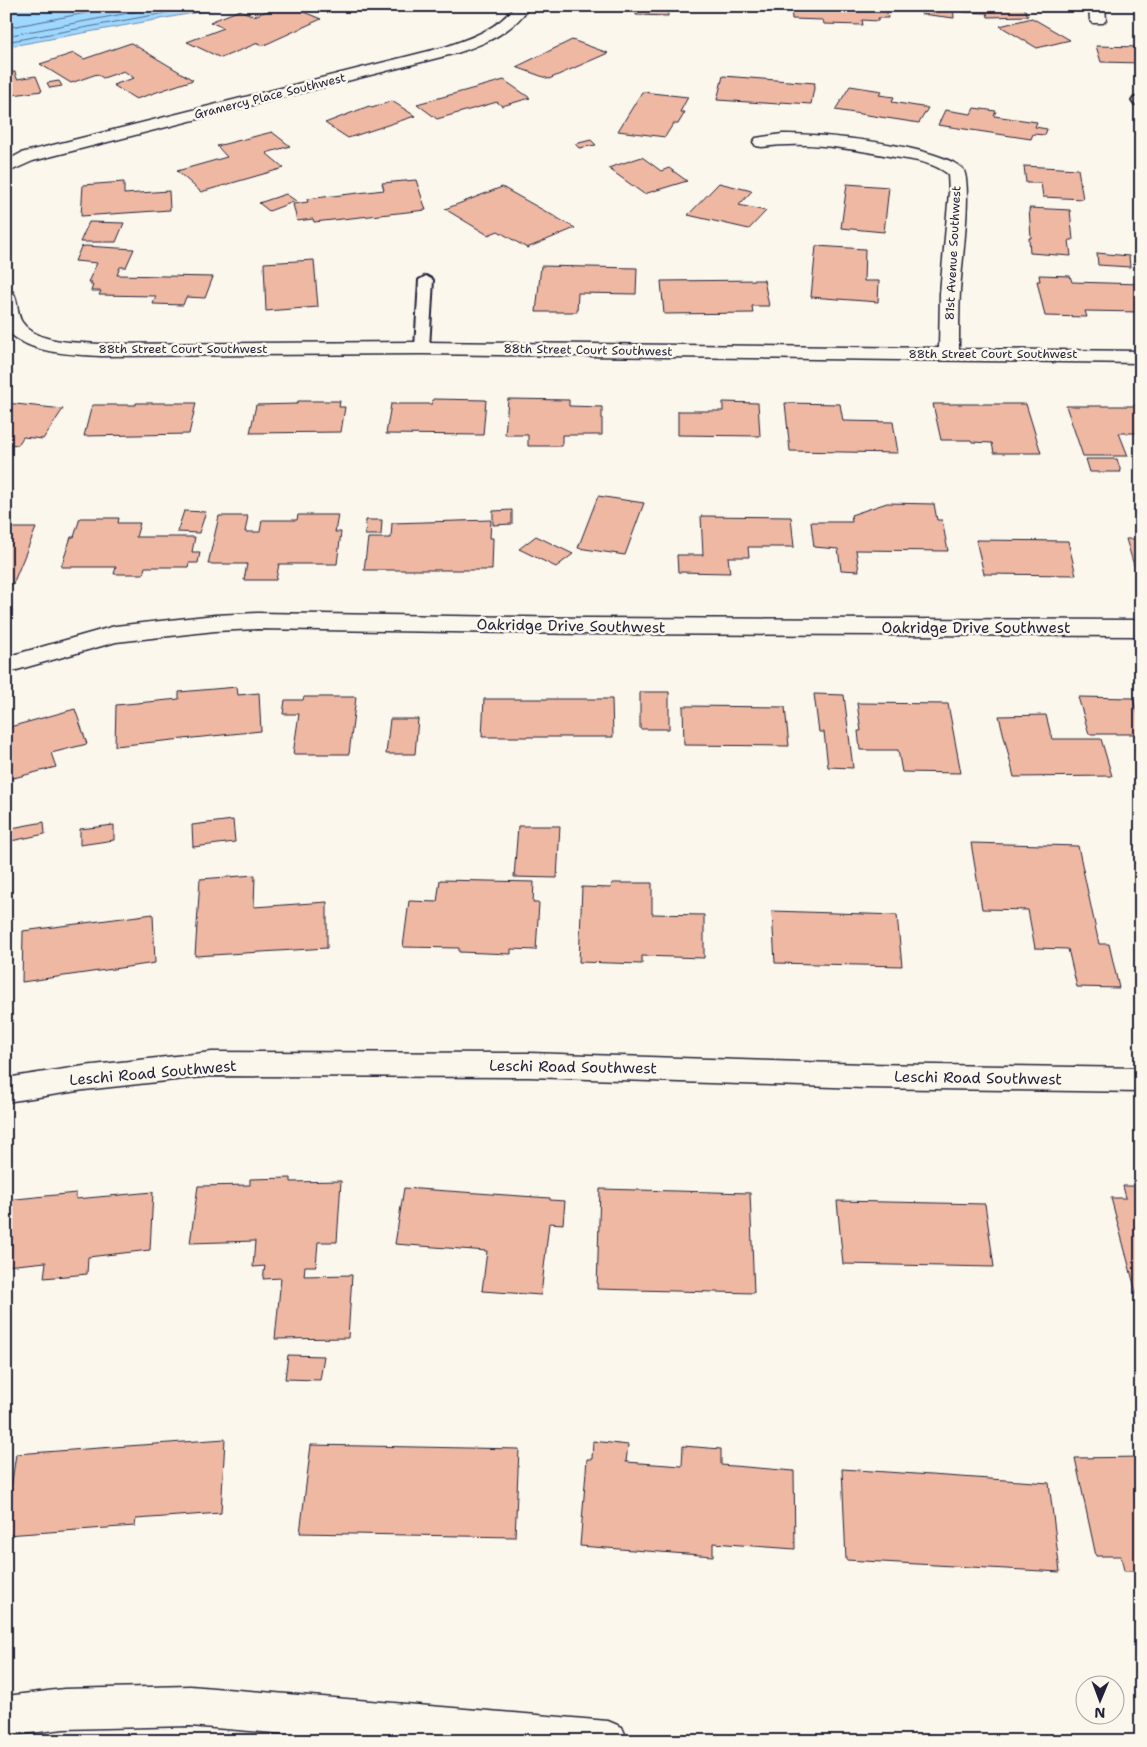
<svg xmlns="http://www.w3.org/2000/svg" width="1147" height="1747" viewBox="0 0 1147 1747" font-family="'Shantell Sans',sans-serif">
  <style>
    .water { fill: #9fd8ff; stroke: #6d8fb1 }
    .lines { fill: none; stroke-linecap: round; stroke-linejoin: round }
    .shore { stroke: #546b89; stroke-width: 1 }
    .building { fill: #efb8a3; stroke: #22223b }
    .lane-casing { stroke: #22223b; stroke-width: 4 }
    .street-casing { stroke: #22223b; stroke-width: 3 }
    .lane { fill: #fbf7ec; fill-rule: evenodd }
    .street { fill: #fbf7ec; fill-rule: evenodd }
    .labels { text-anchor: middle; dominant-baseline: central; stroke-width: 5; stroke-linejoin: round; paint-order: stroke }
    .far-street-label { font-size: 12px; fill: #22223b; stroke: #fbf7ec }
    .street-label { font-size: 15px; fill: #22223b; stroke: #fbf7ec }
  </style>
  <rect width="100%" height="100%" fill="#fbf7ec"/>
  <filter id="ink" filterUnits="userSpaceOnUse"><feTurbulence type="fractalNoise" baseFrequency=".02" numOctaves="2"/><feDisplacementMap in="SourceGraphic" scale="10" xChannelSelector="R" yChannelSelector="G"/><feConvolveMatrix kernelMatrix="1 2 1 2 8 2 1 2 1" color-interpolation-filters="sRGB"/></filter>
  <g filter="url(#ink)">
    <path class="water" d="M 6,6 L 232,6 L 6,47 Z"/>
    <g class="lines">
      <path class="shore" d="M 6,28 L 123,6
        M 6,36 L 166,6
        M 6,42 L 203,6"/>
    </g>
    <path class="building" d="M 280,6 L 289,6 L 321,19 L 262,46 L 258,43 L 221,58 L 187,42 L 224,28 L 210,22 L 240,10 L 254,16 Z
      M 636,6 L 667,6 L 668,16 L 636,15 Z
      M 791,6 L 886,7 L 888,18 L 878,18 L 878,21 L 862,20 L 863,25 L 824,24 L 823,20 L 792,19 Z
      M 921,6 L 953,6 L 954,18 L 921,14 Z
      M 961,6 L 1023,6 L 1028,16 L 988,17 L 987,13 L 963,12 Z
      M 1032,18 L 1070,40 L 1037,48 L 1000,26 Z
      M 572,40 L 608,53 L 549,79 L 516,67 Z
      M 131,43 L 193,80 L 136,99 L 113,85 L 134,78 L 124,71 L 103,78 L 97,74 L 71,83 L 40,64 L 74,53 L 84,59 Z
      M 1096,46 L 1141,47 L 1141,63 L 1101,62 Z
      M 15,72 L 17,79 L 36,76 L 42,91 L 6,96 L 6,73 Z
      M 723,76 L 815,83 L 811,104 L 780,102 L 779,104 L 717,100 Z
      M 504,80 L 530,98 L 502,106 L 497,102 L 437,119 L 417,104 Z
      M 59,81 L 62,86 L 50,88 L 47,83 Z
      M 850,86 L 882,91 L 879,95 L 894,97 L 892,102 L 928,108 L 919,123 L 835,110 Z
      M 642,92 L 688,97 L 680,112 L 685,112 L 678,124 L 673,124 L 665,137 L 618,131 Z
      M 392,101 L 415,116 L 348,138 L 325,123 L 369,106 L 372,108 Z
      M 974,108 L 996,111 L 994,116 L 1037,122 L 1035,127 L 1047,129 L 1045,135 L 1033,134 L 1031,139 L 938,125 L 945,110 L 971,114 Z
      M 272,132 L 290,146 L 266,153 L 284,168 L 201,192 L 177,171 L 227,157 L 217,146 Z
      M 591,140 L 596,145 L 579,148 L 575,144 Z
      M 642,157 L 661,171 L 669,168 L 687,181 L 644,194 L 608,168 Z
      M 1024,166 L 1078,169 L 1083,199 L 1043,197 L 1041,183 L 1026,183 Z
      M 416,180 L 426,210 L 314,222 L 313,219 L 297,221 L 293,204 L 308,202 L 307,199 L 384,190 L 382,183 Z
      M 124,182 L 124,194 L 169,191 L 170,210 L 81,216 L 83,185 Z
      M 719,183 L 752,191 L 739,205 L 766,211 L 749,229 L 688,215 Z
      M 847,184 L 889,187 L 884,232 L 841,228 Z
      M 502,187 L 575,228 L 527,248 L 498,231 L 488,235 L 445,209 Z
      M 286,194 L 296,201 L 269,211 L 259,203 Z
      M 1029,208 L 1070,210 L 1073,240 L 1069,240 L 1071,256 L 1030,253 L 1029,238 L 1031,238 Z
      M 89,222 L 124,223 L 116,242 L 80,242 Z
      M 85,246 L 134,249 L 126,267 L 120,267 L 117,275 L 213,277 L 205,298 L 186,297 L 183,305 L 153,304 L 156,296 L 99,295 L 101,291 L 91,291 L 93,285 L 90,285 L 92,282 L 88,282 L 97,263 L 75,261 L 81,247 Z
      M 816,246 L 865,249 L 864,281 L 879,281 L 878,302 L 811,297 Z
      M 1097,253 L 1129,256 L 1130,267 L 1098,265 Z
      M 314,260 L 318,307 L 266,311 L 264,263 Z
      M 541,266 L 637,268 L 636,294 L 578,293 L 577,312 L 536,312 Z
      M 1039,275 L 1070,276 L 1072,282 L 1141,284 L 1141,312 L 1085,311 L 1087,317 L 1045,316 L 1037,281 L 1040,281 Z
      M 764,280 L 769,306 L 752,306 L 753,313 L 664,314 L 661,281 Z
      M 433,399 L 486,400 L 483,435 L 386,434 L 391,404 L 432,404 Z
      M 508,399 L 569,400 L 569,406 L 602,407 L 602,435 L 562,435 L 562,446 L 528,446 L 528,435 L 505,435 Z
      M 298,401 L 340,401 L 339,407 L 345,407 L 341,432 L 250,433 L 256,405 L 297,404 Z
      M 723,402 L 758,403 L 760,436 L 678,435 L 678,411 L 723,411 Z
      M 6,403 L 63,409 L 43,439 L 23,437 L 18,445 L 6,444 Z
      M 136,403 L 196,403 L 189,434 L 84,436 L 92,405 L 136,405 Z
      M 785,403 L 840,404 L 843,421 L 893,422 L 898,453 L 790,451 Z
      M 933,404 L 1026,404 L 1041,453 L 994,453 L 992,443 L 972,442 L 971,440 L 941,440 Z
      M 1066,406 L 1141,406 L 1141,441 L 1138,433 L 1119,433 L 1128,456 L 1083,456 Z
      M 1086,459 L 1117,459 L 1121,472 L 1090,472 Z
      M 598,496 L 644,503 L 625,555 L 578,548 Z
      M 887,503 L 934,504 L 937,520 L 942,520 L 948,551 L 856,550 L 859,571 L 841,570 L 838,549 L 814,547 L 811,522 L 852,522 L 851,515 Z
      M 512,510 L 512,524 L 493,525 L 493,511 Z
      M 184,511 L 206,512 L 199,533 L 177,532 Z
      M 298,515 L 338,515 L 335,532 L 341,532 L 337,564 L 279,564 L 276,580 L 244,580 L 247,564 L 208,564 L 219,516 L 248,516 L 245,532 L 260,532 L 262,520 L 297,520 Z
      M 701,516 L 791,517 L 794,547 L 748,547 L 749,557 L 728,557 L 730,573 L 678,572 L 677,555 L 703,555 Z
      M 80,518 L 119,518 L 118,523 L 140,523 L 136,537 L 195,537 L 192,552 L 200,552 L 198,563 L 189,563 L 188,567 L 145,567 L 143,574 L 114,574 L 116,567 L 61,567 L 71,537 L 74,537 Z
      M 366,520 L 382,520 L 381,535 L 365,535 Z
      M 491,520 L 490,538 L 493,538 L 492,570 L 364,570 L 368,538 L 391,538 L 392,523 Z
      M 6,528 L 36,528 L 13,584 L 6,584 Z
      M 536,536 L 573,554 L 556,567 L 519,549 Z
      M 1126,539 L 1141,539 L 1141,572 L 1136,572 Z
      M 976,540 L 1068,541 L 1076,575 L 984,574 Z
      M 237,687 L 238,695 L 259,693 L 261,731 L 115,746 L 116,705 L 179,699 L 179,692 Z
      M 640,692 L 669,692 L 669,729 L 640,729 Z
      M 814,694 L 844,695 L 853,768 L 828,767 L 824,732 L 819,732 Z
      M 304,697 L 356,697 L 349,754 L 293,754 L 299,714 L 283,714 L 285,700 L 303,700 Z
      M 1078,697 L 1133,698 L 1141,724 L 1141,734 L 1089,734 Z
      M 484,699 L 612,699 L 613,737 L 482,737 Z
      M 857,703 L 948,704 L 961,773 L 902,772 L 898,750 L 860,750 L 858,731 L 861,731 Z
      M 683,706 L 785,707 L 789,746 L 684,745 Z
      M 75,709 L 87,744 L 51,753 L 56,767 L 6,780 L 6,728 Z
      M 1046,715 L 1052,739 L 1101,739 L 1112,776 L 1014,777 L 999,716 Z
      M 390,719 L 418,719 L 415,754 L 386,754 Z
      M 233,820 L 235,842 L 193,847 L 192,825 Z
      M 44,822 L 45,834 L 6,842 L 6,829 Z
      M 114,825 L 114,840 L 80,845 L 80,829 Z
      M 518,826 L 560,826 L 557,878 L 514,877 Z
      M 971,843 L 1078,846 L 1099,944 L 1109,944 L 1119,988 L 1077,987 L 1068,949 L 1035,948 L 1028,910 L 982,909 Z
      M 255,875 L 254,907 L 327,902 L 327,948 L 195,956 L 200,879 Z
      M 440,880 L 534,882 L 533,903 L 539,903 L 536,950 L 511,949 L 511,954 L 459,952 L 459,948 L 403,947 L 409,901 L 437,902 Z
      M 612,883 L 652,883 L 652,914 L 704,915 L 704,958 L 642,956 L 642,964 L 579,962 L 582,887 L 611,888 Z
      M 772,911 L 897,915 L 902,966 L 775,963 Z
      M 153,914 L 155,963 L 22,982 L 23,931 Z
      M 291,1178 L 291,1182 L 341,1181 L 337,1242 L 318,1242 L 316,1266 L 305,1266 L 304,1276 L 352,1275 L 348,1338 L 275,1339 L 281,1278 L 263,1279 L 265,1266 L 253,1267 L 255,1241 L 190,1243 L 198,1186 L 250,1185 L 250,1179 Z
      M 1123,1186 L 1141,1186 L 1141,1311 L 1111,1198 L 1126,1198 Z
      M 404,1188 L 550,1198 L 550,1200 L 565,1201 L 563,1224 L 549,1223 L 541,1295 L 482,1291 L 487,1251 L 395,1244 Z
      M 600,1189 L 750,1193 L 754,1293 L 597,1289 Z
      M 153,1192 L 150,1250 L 88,1257 L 87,1274 L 44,1278 L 46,1262 L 6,1266 L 6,1200 L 76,1193 L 76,1199 Z
      M 837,1201 L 985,1204 L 994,1267 L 843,1264 Z
      M 288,1355 L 324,1356 L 320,1380 L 285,1379 Z
      M 225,1439 L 221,1513 L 136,1519 L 135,1526 L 6,1535 L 6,1522 L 16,1454 Z
      M 593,1441 L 628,1445 L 626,1462 L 682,1466 L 683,1446 L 721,1449 L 721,1465 L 794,1471 L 795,1549 L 713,1543 L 713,1556 L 580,1546 L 587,1459 L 592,1459 Z
      M 311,1445 L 519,1449 L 515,1537 L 300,1533 Z
      M 1141,1457 L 1141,1571 L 1124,1571 L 1121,1556 L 1096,1556 L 1075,1458 Z
      M 842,1469 L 1049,1483 L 1060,1572 L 846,1560 Z"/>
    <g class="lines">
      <defs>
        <path id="lane" d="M 1141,97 L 1141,105 L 1134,104 L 1132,101 L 1134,98 Z
          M 426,276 L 433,280 L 429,348 L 427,351 L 417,351 L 415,348 L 419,280 Z"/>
        <path id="street" d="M 515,6 L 530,6 C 512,33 486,43 457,53 L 33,161 L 6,173 L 6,161 L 21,153 L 445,47 C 471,38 498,29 515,6 Z
          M 1089,6 L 1105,6 L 1106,20 L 1103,23 L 1093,23 L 1090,20 Z
          M 782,134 C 818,133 938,145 963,169 C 973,183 961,270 960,291 C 959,310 959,330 959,349 L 1141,351 L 1141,363 L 422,354 L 100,356 C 70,354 27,354 6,329 L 6,290 L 13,292 C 19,301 16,313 22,322 C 37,344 76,342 100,344 L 422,342 L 939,348 L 940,293 L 949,192 L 948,174 C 931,161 910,160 889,156 C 847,148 806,141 762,147 L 756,146 L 753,142 L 756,138 Z
          M 257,613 L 585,618 L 1141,620 L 1141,636 L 585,634 L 257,629 L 215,631 L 116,642 L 6,673 L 6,657 L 115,626 L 215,615 Z
          M 212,1052 L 529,1053 L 864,1064 L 1141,1068 L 1141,1092 L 864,1088 L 529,1077 L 212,1076 L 84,1090 L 6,1102 L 6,1078 L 84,1066 Z
          M 190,1686 L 608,1721 L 622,1727 L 628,1741 L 369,1741 L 190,1726 L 64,1729 L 6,1736 L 6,1696 L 64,1689 Z"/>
      </defs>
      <use href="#lane" class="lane-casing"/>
      <use href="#street" class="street-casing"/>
      <use href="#lane" class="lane"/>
      <use href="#street" class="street"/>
    </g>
  </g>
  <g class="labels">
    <g class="far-street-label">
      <text transform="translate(270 96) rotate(-14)">Gramercy Place Southwest</text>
      <text transform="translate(953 253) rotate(-87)">81st Avenue Southwest</text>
      <text x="183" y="349">88th Street Court Southwest</text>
      <text transform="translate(588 350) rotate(1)">88th Street Court Southwest</text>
      <text x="993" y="354">88th Street Court Southwest</text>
    </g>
    <g class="street-label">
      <text transform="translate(571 626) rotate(1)">Oakridge Drive Southwest</text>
      <text x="976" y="628">Oakridge Drive Southwest</text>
      <text transform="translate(573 1067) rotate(1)">Leschi Road Southwest</text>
      <text transform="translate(153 1073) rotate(-5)">Leschi Road Southwest</text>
      <text transform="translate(978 1078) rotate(1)">Leschi Road Southwest</text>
    </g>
  </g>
  <rect width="1147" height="1747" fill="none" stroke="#fbf7ec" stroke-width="25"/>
  <rect x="12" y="12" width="1122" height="1722" fill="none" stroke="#22223b" stroke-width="2" filter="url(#ink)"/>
  <g transform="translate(1100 1700) rotate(181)"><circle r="24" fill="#fbf7ec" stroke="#a4a2a5"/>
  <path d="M0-4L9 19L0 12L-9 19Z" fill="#22223b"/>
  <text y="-8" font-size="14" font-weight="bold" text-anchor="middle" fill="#22223b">N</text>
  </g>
</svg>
